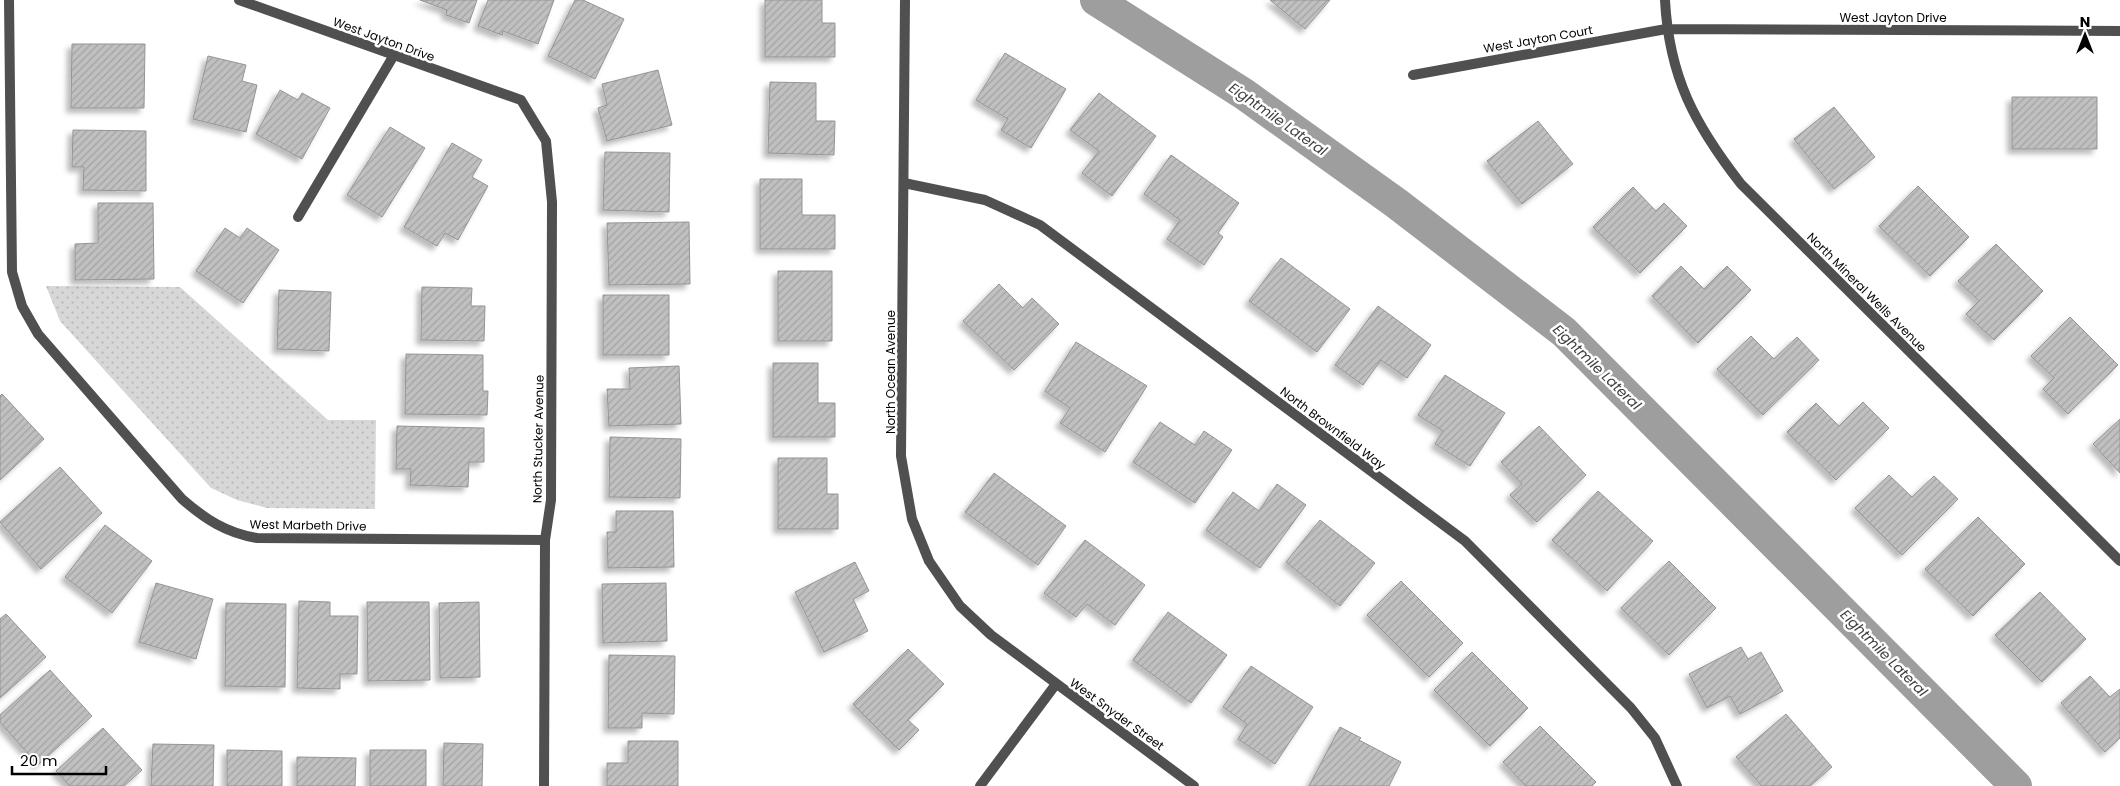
<svg xmlns="http://www.w3.org/2000/svg" width="2120" height="786" viewBox="0 0 2120 786" font-family="Poppins,sans-serif">
  <style>
    .park { fill: url(#park-dots) }
    .lines { fill: none; stroke-linecap: round; stroke-linejoin: round }
    .canal { stroke: #9e9e9e; stroke-width: 32 }
    .building { fill: url(#building-hatch); stroke: #949494; filter: url(#shadow) }
    .lane { stroke: #505050; stroke-width: 10 }
    .street { stroke: #505050; stroke-width: 10 }
    .labels { text-anchor: middle; dominant-baseline: central; stroke-width: 5; stroke-linejoin: round; paint-order: stroke }
    .street-label { font-size: 12px; fill: #000; stroke: #fff }
    .water-label { font-size: 14px; font-style: italic; fill: #3f3f3f; stroke: #fff }
  </style>
  <defs>
    <pattern id="park-dots" width="8" height="8" patternUnits="userSpaceOnUse" patternTransform="scale(1.25)"><rect width="8" height="8" fill="#d7d7d7"/><path d="M2 2h.1M6 6h.1" fill="none" stroke="#b7b7b7" stroke-width="1.8" stroke-linecap="round"/></pattern>
    <pattern id="building-hatch" width="6" height="6" patternUnits="userSpaceOnUse" patternTransform="scale(1.25)"><rect width="6" height="6" fill="#c0c0c0"/><path d="M-1 1l2-2M0 6l6-6M5 7l2-2" fill="none" stroke="#a3a3a3"/></pattern>
    <filter id="shadow"><feDropShadow dx="-4.5" dy="4.5" stdDeviation="2.5" flood-color="#0004"/></filter>
  </defs>
  <rect width="100%" height="100%" fill="#fff"/>
  <path class="park" d="M 46,286 L 180,287 L 328,420 L 376,420 L 375,509 L 267,508 L 237,500 L 211,488 L 60,321 Z"/>
  <g class="lines">
    <path class="canal" d="M 1096,0 L 1244,94 L 1396,203 L 1564,332 L 2016,786"/>
  </g>
  <path class="building" d="M 420,0 L 477,0 L 469,23 L 446,15 L 447,10 Z
    M 488,0 L 554,0 L 538,44 L 503,31 L 502,35 L 478,26 Z
    M 575,0 L 583,0 L 624,19 L 595,79 L 548,56 Z
    M 765,0 L 822,0 L 822,23 L 835,23 L 835,57 L 765,57 Z
    M 1270,0 L 1330,0 L 1305,29 Z
    M 72,44 L 145,44 L 144,108 L 71,108 Z
    M 1005,53 L 1066,89 L 1031,148 L 1001,130 L 1008,119 L 976,100 Z
    M 208,56 L 246,65 L 242,81 L 257,85 L 246,132 L 193,119 Z
    M 658,70 L 672,125 L 607,141 L 598,108 L 607,105 L 602,84 Z
    M 770,82 L 816,83 L 816,121 L 835,121 L 834,155 L 768,153 Z
    M 280,90 L 298,100 L 302,93 L 330,108 L 302,159 L 256,134 Z
    M 1099,93 L 1156,136 L 1112,196 L 1082,173 L 1099,151 L 1070,130 Z
    M 2012,97 L 2097,97 L 2097,149 L 2012,149 Z
    M 1834,107 L 1875,157 L 1834,189 L 1794,139 Z
    M 1538,121 L 1573,164 L 1522,204 L 1487,161 Z
    M 390,127 L 425,148 L 382,217 L 347,195 Z
    M 73,130 L 146,131 L 146,191 L 83,190 L 84,167 L 72,167 Z
    M 452,143 L 482,160 L 472,177 L 488,186 L 458,240 L 445,233 L 437,246 L 404,227 Z
    M 605,152 L 670,153 L 669,212 L 603,210 Z
    M 1171,155 L 1239,203 L 1218,233 L 1223,237 L 1204,265 L 1167,239 L 1180,220 L 1144,194 Z
    M 760,179 L 802,179 L 802,215 L 835,215 L 835,249 L 760,249 Z
    M 1918,186 L 1969,237 L 1930,276 L 1879,226 Z
    M 1633,187 L 1656,211 L 1664,203 L 1687,226 L 1640,273 L 1593,227 Z
    M 98,203 L 153,203 L 154,279 L 75,280 L 75,244 L 98,243 Z
    M 689,222 L 690,284 L 609,285 L 607,223 Z
    M 225,228 L 240,238 L 247,228 L 279,250 L 243,303 L 196,271 Z
    M 1996,244 L 2043,291 L 1994,340 L 1966,314 L 1979,301 L 1958,281 Z
    M 1281,258 L 1350,309 L 1317,352 L 1249,301 Z
    M 1681,266 L 1704,289 L 1727,266 L 1751,290 L 1698,343 L 1652,296 Z
    M 778,271 L 832,271 L 832,341 L 778,341 Z
    M 999,284 L 1023,308 L 1032,298 L 1059,324 L 1014,370 L 963,321 Z
    M 422,287 L 472,288 L 471,306 L 485,306 L 484,341 L 421,340 Z
    M 279,290 L 331,292 L 329,351 L 277,349 Z
    M 603,295 L 669,295 L 669,355 L 603,355 Z
    M 1378,306 L 1431,345 L 1407,378 L 1381,360 L 1363,385 L 1335,365 Z
    M 2070,317 L 2118,365 L 2068,414 L 2043,389 L 2054,378 L 2031,356 Z
    M 1751,336 L 1774,359 L 1797,337 L 1819,360 L 1763,415 L 1717,369 Z
    M 1076,342 L 1147,386 L 1105,452 L 1060,423 L 1070,408 L 1045,391 Z
    M 406,354 L 483,355 L 483,391 L 488,391 L 487,415 L 405,414 Z
    M 773,363 L 818,363 L 818,403 L 835,403 L 835,437 L 773,437 Z
    M 679,366 L 681,424 L 609,426 L 607,389 L 630,389 L 629,368 Z
    M 1445,375 L 1505,413 L 1470,466 L 1435,444 L 1443,431 L 1418,415 Z
    M 2,394 L 44,439 L 0,480 L 0,396 Z
    M 1863,402 L 1889,428 L 1836,480 L 1787,432 L 1816,403 L 1839,426 Z
    M 2120,419 L 2120,473 L 2093,444 Z
    M 1160,422 L 1195,445 L 1204,431 L 1232,450 L 1195,503 L 1133,462 Z
    M 397,426 L 484,428 L 484,462 L 469,462 L 468,487 L 410,485 L 411,469 L 396,469 Z
    M 1539,426 L 1586,475 L 1537,522 L 1510,495 L 1522,484 L 1501,462 Z
    M 610,437 L 681,439 L 680,498 L 609,497 Z
    M 778,458 L 827,458 L 827,494 L 838,494 L 838,529 L 778,529 Z
    M 60,467 L 102,513 L 41,569 L 0,522 Z
    M 994,473 L 1066,526 L 1038,565 L 965,512 Z
    M 1889,475 L 1912,497 L 1934,476 L 1958,499 L 1902,555 L 1855,508 Z
    M 1277,484 L 1306,505 L 1260,568 L 1206,530 L 1233,492 L 1259,511 Z
    M 1598,491 L 1653,541 L 1607,591 L 1552,540 Z
    M 616,511 L 673,511 L 674,567 L 608,568 L 607,532 L 616,532 Z
    M 1978,517 L 2025,564 L 1973,616 L 1925,569 Z
    M 1320,520 L 1375,563 L 1340,606 L 1286,562 Z
    M 105,525 L 152,561 L 112,613 L 65,577 Z
    M 1085,540 L 1145,585 L 1115,625 L 1087,604 L 1076,617 L 1044,593 Z
    M 1669,561 L 1716,608 L 1669,655 L 1621,608 Z
    M 855,562 L 869,591 L 853,599 L 868,631 L 824,652 L 795,592 Z
    M 1401,581 L 1463,643 L 1429,677 L 1367,615 Z
    M 156,583 L 213,599 L 196,659 L 139,642 Z
    M 666,583 L 667,641 L 603,643 L 602,584 Z
    M 2040,592 L 2086,639 L 2042,682 L 1995,635 Z
    M 299,601 L 330,602 L 330,616 L 358,616 L 357,674 L 340,674 L 340,689 L 297,688 Z
    M 367,602 L 429,602 L 430,680 L 368,681 Z
    M 479,602 L 480,677 L 440,678 L 439,603 Z
    M 226,603 L 286,604 L 285,687 L 225,686 Z
    M 1168,612 L 1227,655 L 1191,703 L 1133,660 Z
    M 6,614 L 46,657 L 0,698 L 0,619 Z
    M 1741,647 L 1748,659 L 1761,652 L 1783,691 L 1740,714 L 1730,696 L 1707,708 L 1689,674 Z
    M 908,649 L 944,684 L 908,720 L 919,730 L 899,750 L 853,704 Z
    M 1472,652 L 1528,708 L 1490,746 L 1434,690 Z
    M 609,655 L 675,656 L 674,714 L 642,713 L 642,728 L 608,728 Z
    M 1251,666 L 1313,707 L 1275,764 L 1238,739 L 1247,724 L 1223,707 Z
    M 50,670 L 92,716 L 38,765 L 0,722 L 0,715 Z
    M 2090,676 L 2110,697 L 2120,689 L 2120,738 L 2105,752 L 2061,703 Z
    M 1786,714 L 1832,767 L 1810,786 L 1762,786 L 1736,757 Z
    M 1540,726 L 1596,782 L 1592,786 L 1526,786 L 1503,762 Z
    M 1340,727 L 1361,738 L 1359,740 L 1401,762 L 1389,786 L 1309,786 Z
    M 103,728 L 142,770 L 124,786 L 70,786 L 56,771 Z
    M 628,741 L 678,741 L 678,786 L 607,786 L 607,763 L 628,763 Z
    M 444,743 L 483,744 L 482,786 L 443,786 Z
    M 153,744 L 214,745 L 213,786 L 151,786 Z
    M 227,750 L 282,751 L 282,786 L 227,786 Z
    M 370,750 L 426,750 L 426,786 L 370,786 Z
    M 297,757 L 356,758 L 355,786 L 297,786 Z"/>
  <g class="lines">
    <path class="lane" d="M 298,217 L 394,55"/>
    <path class="street" d="M 9,0 L 12,272 L 22,306 L 38,334 L 182,499 C 205,519 226,533 257,538 L 545,540
      M 239,0 L 521,100 L 546,141 L 552,202 L 551,500 L 545,540 L 544,786
      M 905,0 L 901,456 L 912,519 L 929,561 L 960,606 L 991,635 L 1194,786
      M 1665,0 C 1669,77 1695,125 1741,184 L 2120,561
      M 1413,75 L 1666,29 L 2120,31
      M 904,183 L 985,200 L 1040,225 L 1465,541 L 1631,708 L 1655,738 L 1677,786
      M 980,786 L 1056,684"/>
  </g>
  <g class="labels">
    <g class="street-label">
      <text x="1893" y="17">West Jayton Drive</text>
      <text transform="translate(384 39) rotate(20)">West Jayton Drive</text>
      <text transform="translate(1538 39) rotate(-10)">West Jayton Court</text>
      <text transform="translate(1867 292) rotate(45)">North Mineral Wells Avenue</text>
      <text transform="translate(890 372) rotate(-90)">North Ocean Avenue</text>
      <text transform="translate(1333 428) rotate(37)">North Brownfield Way</text>
      <text transform="translate(538 439) rotate(-89)">North Stucker Avenue</text>
      <text transform="translate(308 525) rotate(1)">West Marbeth Drive</text>
      <text transform="translate(1117 714) rotate(36)">West Snyder Street</text>
    </g>
    <g class="water-label">
      <text transform="translate(1278 119) rotate(35)">Eightmile Lateral</text>
      <text transform="translate(1597 367) rotate(44)">Eightmile Lateral</text>
      <text transform="translate(1884 653) rotate(45)">Eightmile Lateral</text>
    </g>
  </g>
  <g transform="translate(2085 35)" stroke="#ffffff" stroke-width="4" paint-order="stroke">
  <path d="M0-4L9 19L0 12L-9 19Z" fill="#000000"/>
  <text y="-8" font-size="14" font-weight="bold" text-anchor="middle" fill="#000000">N</text>
  </g>
  <path d="M12 766v8h94v-8" fill="none" stroke="#000000" stroke-width="2.5"/>
  <text x="20" y="766" font-size="15" fill="#000000" stroke="#ffffff" stroke-width="4" paint-order="stroke">20 m</text>
</svg>
